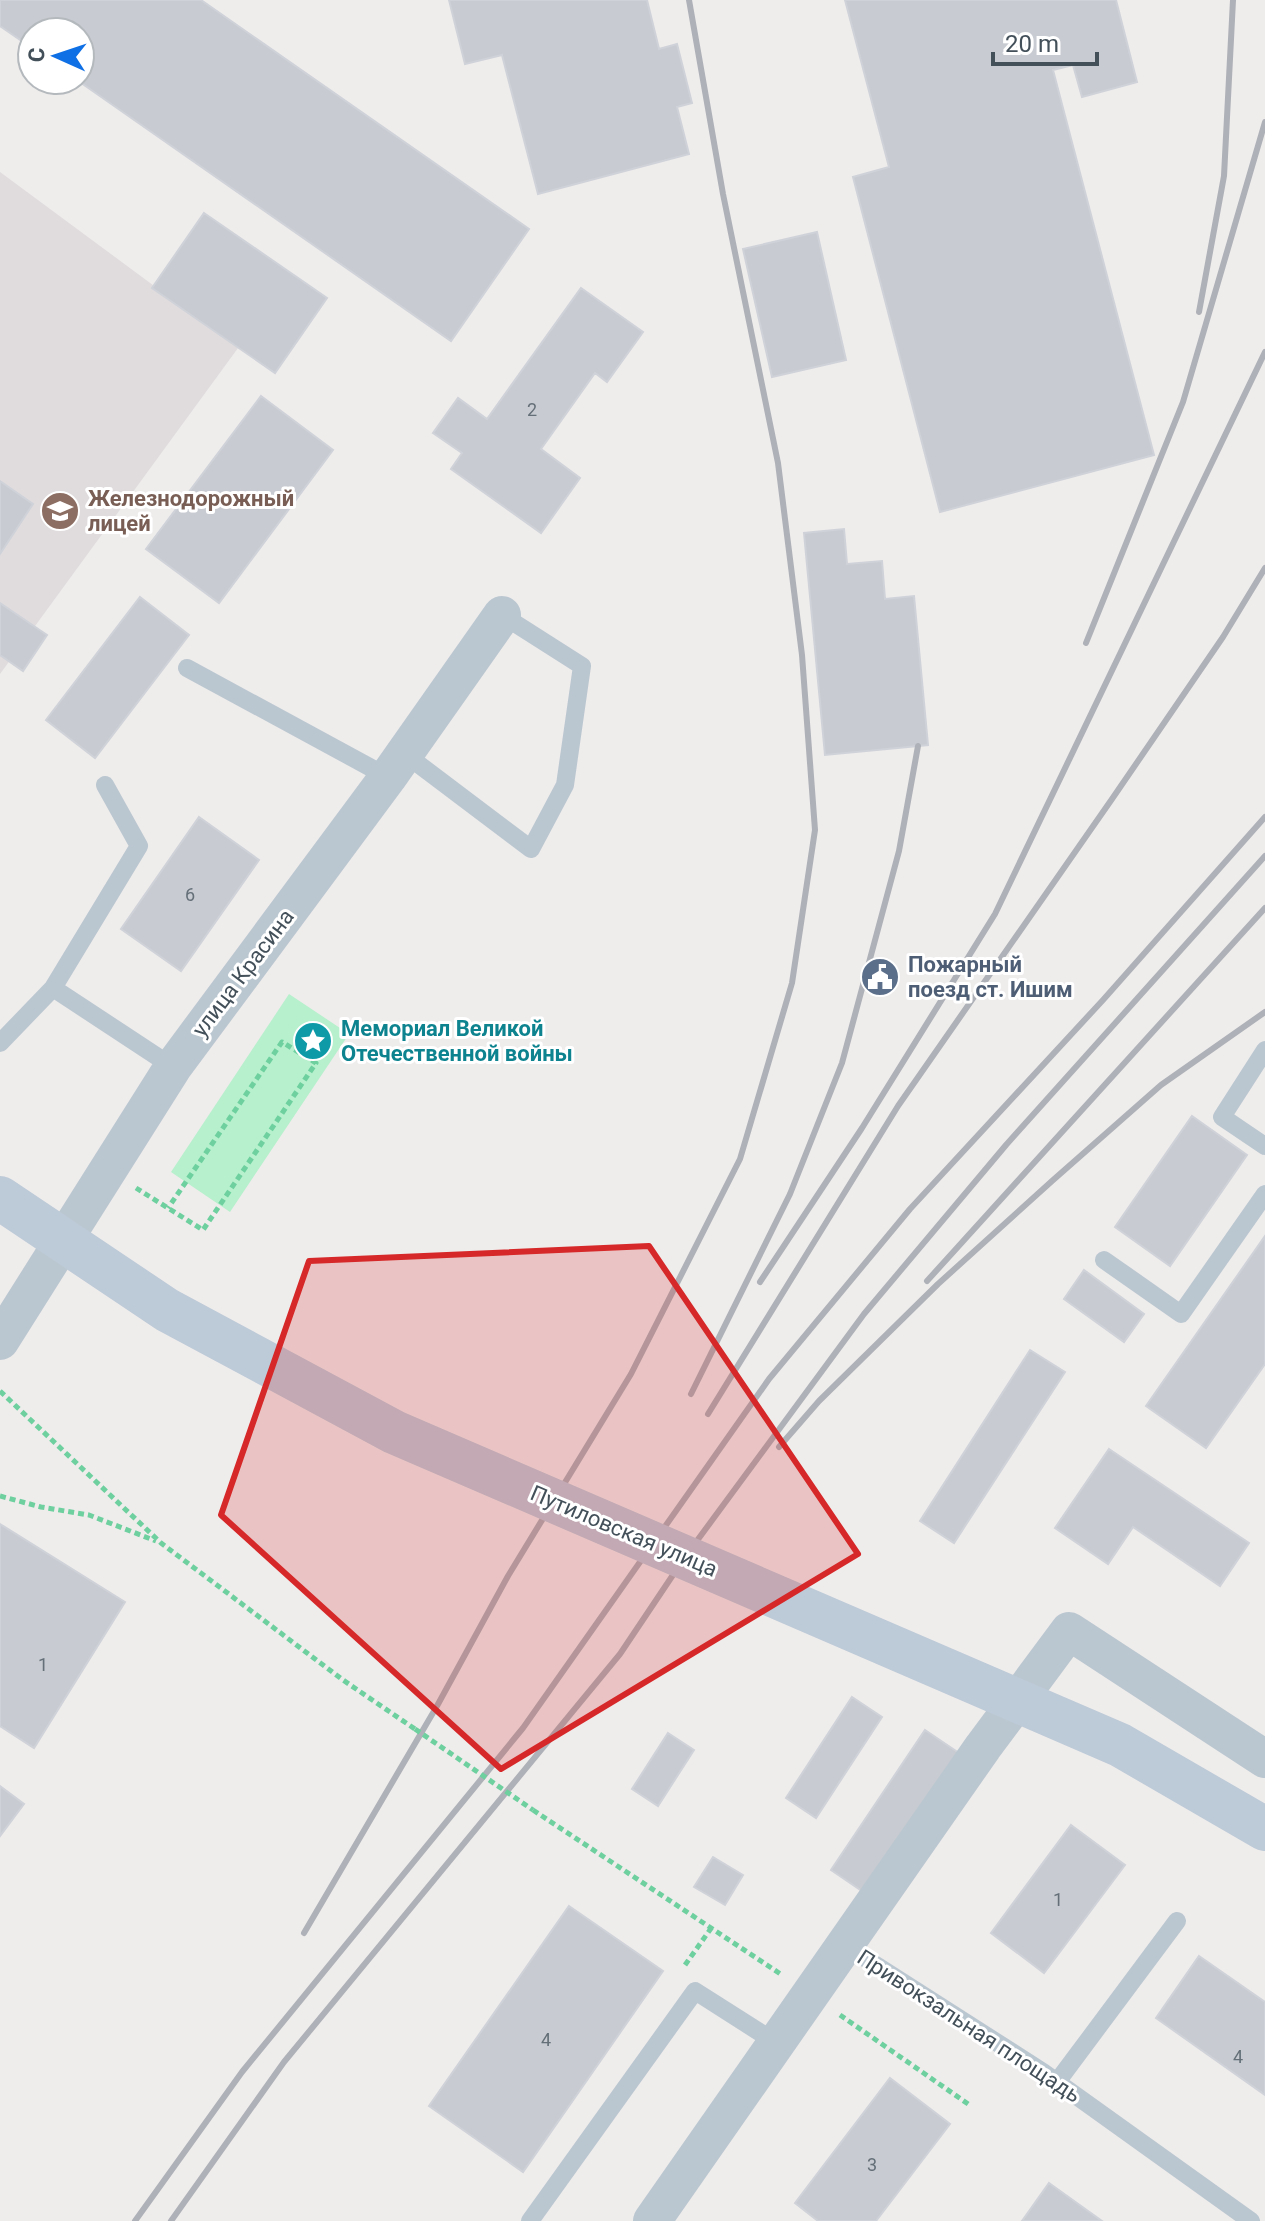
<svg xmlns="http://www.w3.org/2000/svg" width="1265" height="2221" viewBox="0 0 1265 2221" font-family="Roboto,sans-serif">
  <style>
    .education { fill: #e0dcde }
    .green { fill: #b6f0cc }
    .building { fill: #c8cbd1; stroke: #cfd2d8; stroke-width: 2 }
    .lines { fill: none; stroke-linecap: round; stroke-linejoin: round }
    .path { stroke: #6dd09e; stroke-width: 5; stroke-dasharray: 6 4; stroke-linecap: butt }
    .lane { stroke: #bbc7d0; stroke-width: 18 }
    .street { stroke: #bbc7d0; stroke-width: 38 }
    .rail { stroke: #aeb1b7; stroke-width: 6 }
    .path-bridge { stroke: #6dd09e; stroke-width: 5; stroke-dasharray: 6 4; stroke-linecap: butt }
    .secondary-bridge { stroke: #bdcad7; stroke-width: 44 }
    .marked { fill: #d62828; fill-opacity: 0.2; stroke: #d62828; stroke-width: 6; stroke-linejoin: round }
    .labels { text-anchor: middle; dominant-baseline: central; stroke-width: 6; stroke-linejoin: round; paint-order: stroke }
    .number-label { font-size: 18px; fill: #646f78 }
    .education-label { font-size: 22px; font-weight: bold; fill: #785e54; stroke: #fff; text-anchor: start }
    .service-label { font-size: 22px; font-weight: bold; fill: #4e5e75; stroke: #fff; text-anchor: start }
    .street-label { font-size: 22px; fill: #43505a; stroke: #fff }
    .culture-label { font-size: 22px; font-weight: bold; fill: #0d838f; stroke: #fff; text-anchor: start }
  </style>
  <rect width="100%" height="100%" fill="#efecec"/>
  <path class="education" d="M 0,172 L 238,348 L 0,674 Z"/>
  <path class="green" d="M 289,994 L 349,1034 L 230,1212 L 171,1172 Z"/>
  <path class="building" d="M 0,0 L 201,0 L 529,229 L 451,341 L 77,80 L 80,80 L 80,32 L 32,32 L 32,48 L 0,26 Z
    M 449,0 L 647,0 L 659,49 L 677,44 L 692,103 L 677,107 L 689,154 L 538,194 L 502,55 L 465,64 Z
    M 845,0 L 1116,0 L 1137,82 L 1082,97 L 1073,65 L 1053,70 L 1154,455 L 940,512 L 853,177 L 889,167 Z
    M 204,213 L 327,298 L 275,373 L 152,288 Z
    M 817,232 L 846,360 L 772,377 L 743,249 Z
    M 581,288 L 643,332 L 607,382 L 595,373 L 541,449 L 580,478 L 541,533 L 451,469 L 462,453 L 433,433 L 458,398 L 487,419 Z
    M 261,396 L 333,450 L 219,603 L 146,549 Z
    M 0,481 L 33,504 L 0,554 Z
    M 844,529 L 847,564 L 882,561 L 885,599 L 914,596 L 928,745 L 825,755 L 804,533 Z
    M 140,597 L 189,635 L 95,758 L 46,720 Z
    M 0,603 L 47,635 L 23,671 L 0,655 Z
    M 199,817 L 259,860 L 181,971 L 121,929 Z
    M 1192,1116 L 1247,1155 L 1170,1266 L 1115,1227 Z
    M 1265,1236 L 1265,1364 L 1206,1448 L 1146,1406 Z
    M 1084,1270 L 1144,1314 L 1124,1342 L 1064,1299 Z
    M 1030,1350 L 1065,1372 L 954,1543 L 920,1521 Z
    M 1109,1449 L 1249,1543 L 1220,1586 L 1133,1527 L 1108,1564 L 1055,1528 Z
    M 0,1524 L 125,1602 L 34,1748 L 0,1726 Z
    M 852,1697 L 882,1717 L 816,1818 L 786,1798 Z
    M 925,1730 L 959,1753 L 865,1893 L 831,1870 Z
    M 668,1733 L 694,1750 L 658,1806 L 632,1789 Z
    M 0,1786 L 24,1804 L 0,1836 Z
    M 1071,1825 L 1125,1865 L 1044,1973 L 991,1933 Z
    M 713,1857 L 743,1875 L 725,1905 L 694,1887 Z
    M 569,1906 L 663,1971 L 523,2172 L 429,2106 Z
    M 1199,1956 L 1265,2002 L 1265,2095 L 1156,2018 Z
    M 890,2078 L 950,2124 L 876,2221 L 818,2221 L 795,2203 Z
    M 1049,2183 L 1102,2221 L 1022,2221 Z"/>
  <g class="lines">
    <path class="path" d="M 136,1188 L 203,1230 L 316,1063 L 282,1042 L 168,1208
      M 0,1391 L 161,1543 L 343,1680 L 415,1729
      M 0,1496 L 41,1507 L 89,1515 L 156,1541
      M 533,1810 L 782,1975
      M 685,1965 L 712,1927
      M 840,2015 L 971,2106"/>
    <path class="lane" d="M 187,668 L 388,777
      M 405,754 L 531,849 L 565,785 L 582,666 L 502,615
      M 53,988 L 173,1067
      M 0,1043 L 53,988 L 139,846 L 105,785
      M 1265,1050 L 1222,1117 L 1265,1146
      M 1104,1260 L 1181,1314 L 1265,1194
      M 843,1944 L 1043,2072 L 1251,2221
      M 1057,2082 L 1177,1921
      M 530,2221 L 695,1991 L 775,2042"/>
    <path class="street" d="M 0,1341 L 173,1067 L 388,777 L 502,615
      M 652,2221 L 983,1747 L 1069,1631 L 1265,1759"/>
    <path class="rail" d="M 1199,312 L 1224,176 L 1233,0
      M 1086,643 L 1183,402 L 1265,122
      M 927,1281 L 1265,908
      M 760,1282 L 862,1128 L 995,914 L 1265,352
      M 691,1394 L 790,1194 L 842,1063 L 899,851 L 918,746
      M 708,1414 L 898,1106 L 1112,799 L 1223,637 L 1265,568
      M 779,1447 L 819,1401 L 938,1284 L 1052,1181 L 1161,1085 L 1265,1012
      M 304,1933 L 437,1706 L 508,1576 L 631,1374 L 740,1159 L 792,983 L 815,830 L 802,655 L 778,463 L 723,194 L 689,0
      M 135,2221 L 242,2072 L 523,1728 L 769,1379 L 910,1209 L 1103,1000 L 1265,817
      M 171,2221 L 284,2062 L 620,1654 L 685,1557 L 864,1314 L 1006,1145 L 1265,856"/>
    <path class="path-bridge" d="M 415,1729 L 533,1810"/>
    <path class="secondary-bridge" d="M 0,1198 L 167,1310 L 394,1432 L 1120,1745 L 1265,1829"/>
  </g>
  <path class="marked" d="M 649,1246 L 858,1554 L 501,1769 L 221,1515 L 309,1261 Z"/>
  <defs>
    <symbol id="university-disc" viewBox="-11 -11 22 22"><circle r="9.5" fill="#8d6e63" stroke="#fff"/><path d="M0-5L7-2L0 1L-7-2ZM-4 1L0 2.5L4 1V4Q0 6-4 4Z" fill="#fff"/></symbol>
    <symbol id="civic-disc" viewBox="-11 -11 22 22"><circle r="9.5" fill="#5c6f8a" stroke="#fff"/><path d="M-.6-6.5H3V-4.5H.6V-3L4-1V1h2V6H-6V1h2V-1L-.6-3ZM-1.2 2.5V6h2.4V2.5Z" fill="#fff"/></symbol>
    <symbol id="sight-disc" viewBox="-11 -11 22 22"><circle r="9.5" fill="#0f9aa8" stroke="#fff"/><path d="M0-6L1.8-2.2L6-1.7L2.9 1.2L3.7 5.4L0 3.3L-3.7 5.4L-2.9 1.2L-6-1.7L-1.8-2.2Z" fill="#fff"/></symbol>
  </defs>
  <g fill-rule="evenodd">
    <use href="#university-disc" x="38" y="489" width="44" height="44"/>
    <use href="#civic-disc" x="858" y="955" width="44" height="44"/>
    <use href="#sight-disc" x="291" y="1019" width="44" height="44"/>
  </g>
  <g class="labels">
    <g class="number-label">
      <text x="532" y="409">2</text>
      <text x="190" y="894">6</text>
      <text x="43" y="1664">1</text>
      <text x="1058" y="1899">1</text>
      <text x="546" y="2039">4</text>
      <text x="1238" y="2056">4</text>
      <text x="872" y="2164">3</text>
    </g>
    <g class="education-label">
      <text x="88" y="498">Железнодорожный<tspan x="88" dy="25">лицей</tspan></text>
    </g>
    <g class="service-label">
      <text x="908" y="964">Пожарный<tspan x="908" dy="25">поезд ст. Ишим</tspan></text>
    </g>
    <g class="street-label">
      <text transform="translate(243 973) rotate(-53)">улица Красина</text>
      <text transform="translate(624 1531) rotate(23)">Путиловская улица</text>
      <text transform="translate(969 2026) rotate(33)">Привокзальная площадь</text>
    </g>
    <g class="culture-label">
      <text x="341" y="1028">Мемориал Великой<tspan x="341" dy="25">Отечественной войны</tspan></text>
    </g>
  </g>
  <g transform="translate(56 56) rotate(273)"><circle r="38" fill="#ffffff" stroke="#b4b9bd" stroke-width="2"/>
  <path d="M0-6L14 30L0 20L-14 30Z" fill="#0f6fe5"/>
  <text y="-12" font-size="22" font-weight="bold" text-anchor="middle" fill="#43505a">С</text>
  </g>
  <path d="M993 52v12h104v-12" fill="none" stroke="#43505a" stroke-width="4"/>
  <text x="1005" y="52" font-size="24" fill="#43505a" stroke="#ffffff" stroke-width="6" paint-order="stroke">20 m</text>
</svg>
